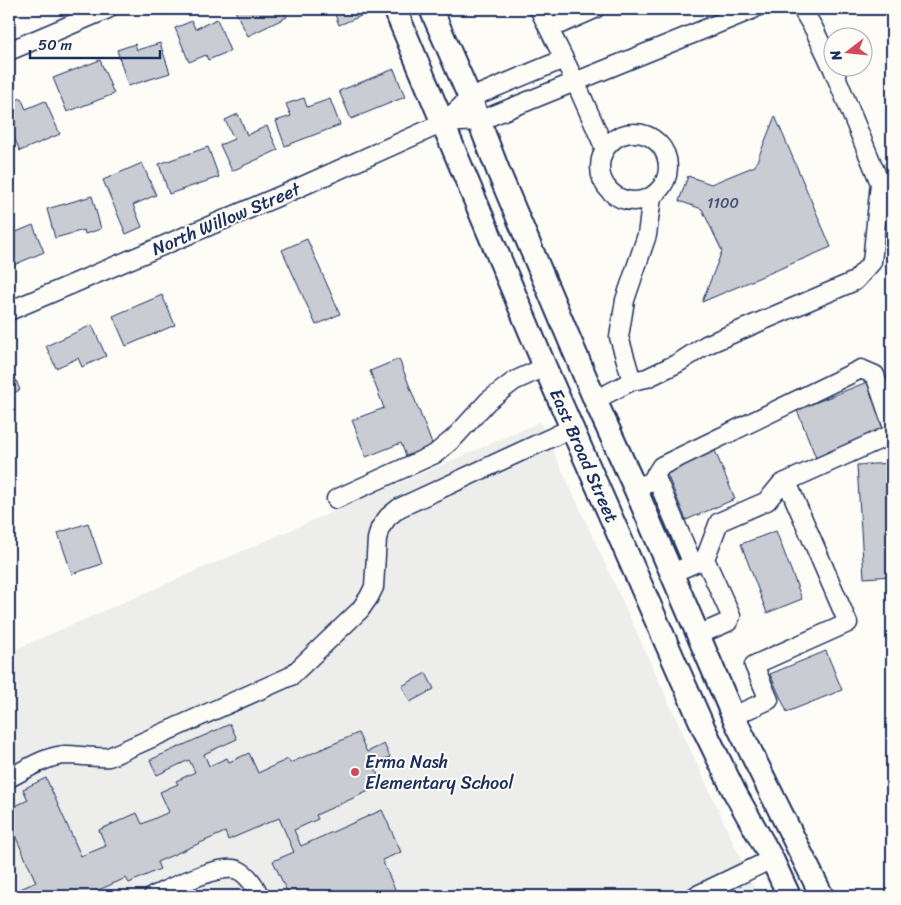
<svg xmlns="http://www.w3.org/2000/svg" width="901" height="905" viewBox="0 0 901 905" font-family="Sriracha,sans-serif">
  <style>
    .built { fill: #edeeec }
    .building { fill: #c9ccd3; stroke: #1b2f5e }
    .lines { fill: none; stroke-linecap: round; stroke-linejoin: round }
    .minor-casing { stroke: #1b2f5e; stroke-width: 21 }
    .major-casing { stroke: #1b2f5e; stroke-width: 26 }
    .minor { stroke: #fdfcf7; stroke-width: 18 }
    .major { stroke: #fdfcf7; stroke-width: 22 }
    .poi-dot { fill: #d1495b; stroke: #fdfcf7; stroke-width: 2 }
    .labels { text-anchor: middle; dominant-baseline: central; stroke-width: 4; stroke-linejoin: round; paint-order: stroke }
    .number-label { font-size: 15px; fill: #46567b }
    .street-label { font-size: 18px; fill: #1b2f5e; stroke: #fdfcf7 }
    .poi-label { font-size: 18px; fill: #1b2f5e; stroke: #fdfcf7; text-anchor: start }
  </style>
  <rect width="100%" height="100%" fill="#fdfcf7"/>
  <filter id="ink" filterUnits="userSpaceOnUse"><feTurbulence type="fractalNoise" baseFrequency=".02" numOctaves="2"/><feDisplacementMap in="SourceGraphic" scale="10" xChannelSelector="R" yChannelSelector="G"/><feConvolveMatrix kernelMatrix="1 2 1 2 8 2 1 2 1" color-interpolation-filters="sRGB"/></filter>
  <g filter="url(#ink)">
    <path class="built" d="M 540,422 L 756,892 L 748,896 L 9,896 L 9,652 Z"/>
    <path class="building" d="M 234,9 L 283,9 L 287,17 L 248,36 Z
      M 311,9 L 328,9 L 314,14 Z
      M 333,9 L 358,9 L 361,16 L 339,25 Z
      M 217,19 L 230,51 L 208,60 L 206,55 L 189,62 L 175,28 L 192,21 L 195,29 Z
      M 160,43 L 170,73 L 128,86 L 117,50 L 135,44 L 137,50 Z
      M 100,60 L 114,94 L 67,112 L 53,78 Z
      M 394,69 L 405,97 L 351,119 L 339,91 Z
      M 21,98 L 26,109 L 45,101 L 60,134 L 20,151 L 9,126 L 9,103 Z
      M 304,98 L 307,107 L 330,99 L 340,125 L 285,146 L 276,121 L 291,116 L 286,104 Z
      M 238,114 L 247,135 L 267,126 L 278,150 L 232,171 L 220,145 L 234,139 L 225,120 Z
      M 775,116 L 831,247 L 702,302 L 722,251 L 702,209 L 679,201 L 688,176 L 711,184 L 755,166 Z
      M 208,147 L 219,177 L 169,194 L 159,164 Z
      M 142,163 L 156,195 L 133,205 L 142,227 L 126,234 L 103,180 Z
      M 92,196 L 101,229 L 85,234 L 84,230 L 55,238 L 47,209 Z
      M 33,225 L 44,252 L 9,267 L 9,235 Z
      M 307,239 L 340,314 L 316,325 L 282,250 Z
      M 162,295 L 175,325 L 126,346 L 113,316 Z
      M 92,325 L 106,356 L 82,367 L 78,358 L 56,368 L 46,346 Z
      M 399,359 L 434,449 L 407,459 L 401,443 L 366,457 L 352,420 L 384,408 L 370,371 Z
      M 9,363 L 20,390 L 9,395 Z
      M 867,382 L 886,430 L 816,458 L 797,410 Z
      M 715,451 L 735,499 L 686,520 L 666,472 Z
      M 892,463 L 892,576 L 864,578 L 857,465 Z
      M 88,523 L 102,564 L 72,574 L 58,533 Z
      M 776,531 L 802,599 L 767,613 L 741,544 Z
      M 826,651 L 842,690 L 787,712 L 770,674 Z
      M 426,673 L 434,689 L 410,702 L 402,686 Z
      M 230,724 L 237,739 L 204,754 L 209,766 L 227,758 L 229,762 L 249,753 L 258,773 L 288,759 L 290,763 L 358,733 L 367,752 L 384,744 L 390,757 L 373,764 L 382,785 L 316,815 L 318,819 L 294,830 L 301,846 L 382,810 L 401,852 L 382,860 L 398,896 L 289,896 L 273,861 L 294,852 L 279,818 L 228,840 L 225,832 L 157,862 L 160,869 L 129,883 L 126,878 L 85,896 L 9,896 L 9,893 L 9,894 L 36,882 L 9,822 L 9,809 L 28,800 L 23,789 L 46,778 L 81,856 L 106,846 L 99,830 L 137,813 L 142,824 L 169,812 L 160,792 L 178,784 L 176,781 L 195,772 L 189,760 L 157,775 L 150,760 Z"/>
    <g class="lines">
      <defs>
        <path id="minor" d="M 539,9 L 575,81 L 605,149
          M 549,29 L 595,9
          M 9,51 L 108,9
          M 443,123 L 479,121 L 754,9
          M600 167a34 34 0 1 1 68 0a34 34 0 1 1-68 0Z
          M 9,311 L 289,192 L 443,123 L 470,98 L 564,59
          M 632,381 L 647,378 L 678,363 L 706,345 L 855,281 L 872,262 L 880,183 L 833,69 L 814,29 L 802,9
          M 595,400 L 632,381 L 619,337 L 625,300 L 647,235 L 652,197
          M 655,475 L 693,564
          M 635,488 L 651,482 L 661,466 L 861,369 L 875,375 L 892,425
          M 336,499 L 435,454 L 454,438 L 488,401 L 514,381 L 545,367
          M 672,573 L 705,559 L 719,522 L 767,501 L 781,484 L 890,435 L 892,432
          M 698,635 L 728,622 L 731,616 L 705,559
          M 733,716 L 769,700 L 754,665 L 848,623 L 787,482
          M 9,778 C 25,770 46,756 65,755 C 80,755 94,758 109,757 L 291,676 L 360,610 L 369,597 L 374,587 L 377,539 L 380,528 L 388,517 L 399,508 L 572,428
          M 153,896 C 171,888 219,863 238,870 C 249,875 255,887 260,896
          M 695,896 L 772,859"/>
        <g id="major">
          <path id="s1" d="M 395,9 L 545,367 L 704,729 L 735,793 L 772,859 L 789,896"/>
          <path d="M 431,9 L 470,98 L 499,173 L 595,400 L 635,488 L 733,716 L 822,896"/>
        </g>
      </defs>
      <use href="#minor" class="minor-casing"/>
      <use href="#major" class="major-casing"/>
      <use href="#minor" class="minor"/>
      <use href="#major" class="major"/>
    </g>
  </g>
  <circle class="poi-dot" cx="355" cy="772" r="5"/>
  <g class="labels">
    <g class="number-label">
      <text x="723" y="203">1100</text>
    </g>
    <g class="street-label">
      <text transform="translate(226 219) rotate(-23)">North Willow Street</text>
      <text stroke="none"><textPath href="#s1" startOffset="485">East Broad Street</textPath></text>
    </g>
    <g class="poi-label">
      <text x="365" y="762">Erma Nash<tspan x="365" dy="21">Elementary School</tspan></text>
    </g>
  </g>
  <rect width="901" height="905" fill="none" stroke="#fdfcf7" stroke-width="30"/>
  <rect x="15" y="15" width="871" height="875" fill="none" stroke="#1b2f5e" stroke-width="2" filter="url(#ink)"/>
  <g transform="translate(848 52) rotate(254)"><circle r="24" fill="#fdfcf7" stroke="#a3aaba"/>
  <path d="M0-4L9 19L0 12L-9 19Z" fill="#d1495b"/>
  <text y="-8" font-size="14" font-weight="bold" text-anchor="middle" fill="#1b2f5e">N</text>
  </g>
  <path d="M30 50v8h130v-8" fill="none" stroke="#1b2f5e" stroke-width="2.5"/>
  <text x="38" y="50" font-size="15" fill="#1b2f5e" stroke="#fdfcf7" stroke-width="4" paint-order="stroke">50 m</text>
</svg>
